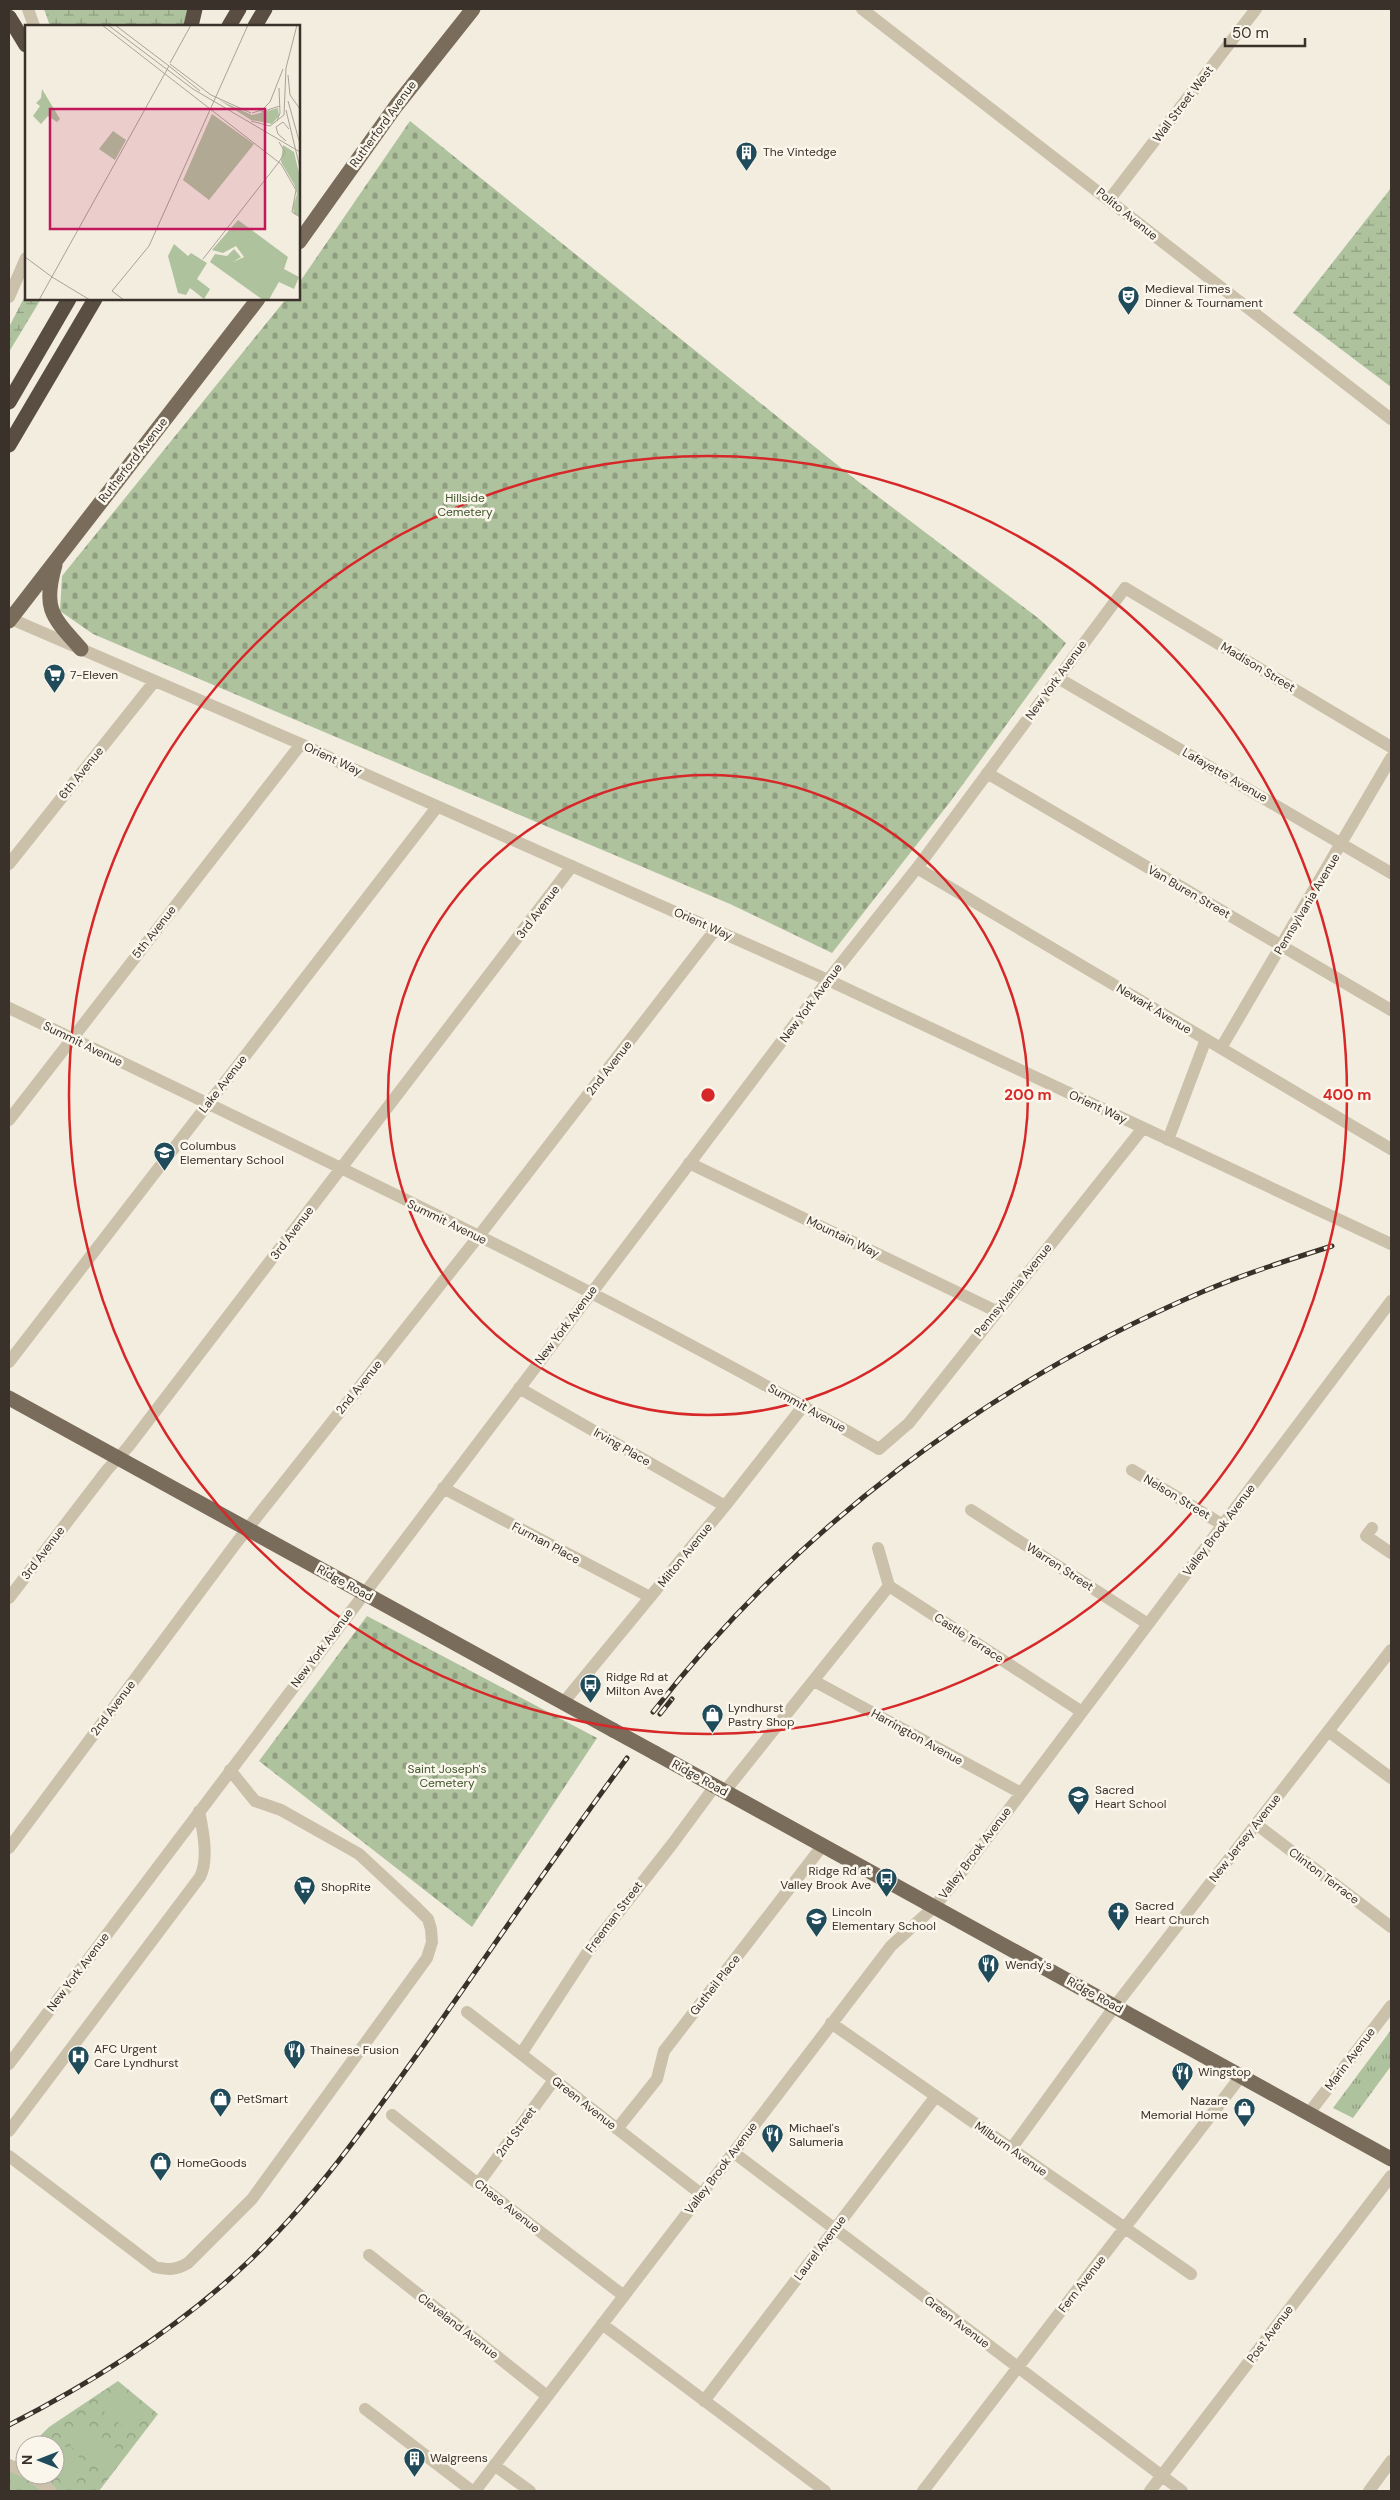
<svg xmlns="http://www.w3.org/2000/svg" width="1400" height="2500" viewBox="0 0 1400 2500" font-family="'DM Sans',sans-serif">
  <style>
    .grass { fill: url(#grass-tufts) }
    .forest { fill: url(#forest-crowns) }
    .wetland { fill: url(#wetland-marsh) }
    .cemetery { fill: url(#cemetery-stones) }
    .pitch { fill: #afc29e }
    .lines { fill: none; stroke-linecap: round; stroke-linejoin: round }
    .minor { stroke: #cbc0aa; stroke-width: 12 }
    .major { stroke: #7a6c5b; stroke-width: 15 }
    .highway { stroke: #5a4d41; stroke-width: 15 }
    .rail-casing { stroke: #39312a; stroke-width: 5 }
    .rail { stroke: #faf6eb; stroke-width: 3; stroke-dasharray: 9; stroke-linecap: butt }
    .major-bridge { stroke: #7a6c5b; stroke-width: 15 }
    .ring { fill: none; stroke: #d62828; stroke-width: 2.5 }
    .labels { text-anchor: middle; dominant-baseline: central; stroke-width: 5; stroke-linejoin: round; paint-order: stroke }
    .street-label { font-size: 12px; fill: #39312a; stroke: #faf6eb }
    .poi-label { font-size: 12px; fill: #39312a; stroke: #faf6eb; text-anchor: start }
    .park-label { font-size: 12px; fill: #40572e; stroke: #faf6eb }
    .inset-road { fill: none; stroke: #a9a297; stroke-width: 1 }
    .view { fill: #c2185b; fill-opacity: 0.15; stroke: #c2185b; stroke-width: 2.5 }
    .inset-edge { fill: none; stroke: #39312a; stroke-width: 2.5 }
    .centre { fill: #d62828; stroke: #faf6eb; stroke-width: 2.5 }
    .ring-label { font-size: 15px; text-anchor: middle; font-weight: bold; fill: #d62828; stroke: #faf6eb; stroke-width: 5; stroke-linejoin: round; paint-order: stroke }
  </style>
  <defs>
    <pattern id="grass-tufts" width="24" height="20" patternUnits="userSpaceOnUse" patternTransform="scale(1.25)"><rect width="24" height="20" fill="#afc29e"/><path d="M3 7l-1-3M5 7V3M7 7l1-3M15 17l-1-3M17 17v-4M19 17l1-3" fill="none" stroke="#8f9e81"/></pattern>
    <pattern id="forest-crowns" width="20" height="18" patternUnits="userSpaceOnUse" patternTransform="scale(1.25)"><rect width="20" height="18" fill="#afc29e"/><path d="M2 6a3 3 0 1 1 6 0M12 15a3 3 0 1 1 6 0" fill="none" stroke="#8f9e81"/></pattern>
    <pattern id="wetland-marsh" width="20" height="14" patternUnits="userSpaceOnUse" patternTransform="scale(1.25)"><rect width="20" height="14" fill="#afc29e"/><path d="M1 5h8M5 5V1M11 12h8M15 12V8" fill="none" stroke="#8f9e81"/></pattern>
    <pattern id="cemetery-stones" width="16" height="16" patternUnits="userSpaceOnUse" patternTransform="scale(1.25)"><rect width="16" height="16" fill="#afc29e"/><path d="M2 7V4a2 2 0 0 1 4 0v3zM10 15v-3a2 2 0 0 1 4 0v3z" fill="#8f9e81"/></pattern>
  </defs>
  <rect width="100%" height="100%" fill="#f3eddf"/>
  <path class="grass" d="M 1391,2030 L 1391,2066 L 1353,2118 L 1333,2108 Z"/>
  <path class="forest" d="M 118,2381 L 158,2414 L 99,2491 L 9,2491 L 9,2468 L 25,2451 L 25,2475 L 55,2475 L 55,2445 L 31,2445 L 49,2427 Z"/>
  <path class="wetland" d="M 44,9 L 189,9 L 184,26 L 50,26 Z
    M 1391,188 L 1391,387 L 1293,313 Z
    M 26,294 L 26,299 L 41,299 L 9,352 L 9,327 Z"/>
  <path class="cemetery" d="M 410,121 L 851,476 L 1038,618 L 1066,643 L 950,802 L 832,953 L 730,904 L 93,634 L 60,611 L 62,576 L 286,299 L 299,299 L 299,283 Z
    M 367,1616 L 597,1738 L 472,1927 L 259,1761 Z"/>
  <path class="pitch" d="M 115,2393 L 144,2417 L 132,2433 L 104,2412 Z
    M 84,2426 L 120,2451 L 104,2472 L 70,2446 Z
    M 53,2437 L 88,2464 L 71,2482 L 55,2470 L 55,2445 L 47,2445 Z"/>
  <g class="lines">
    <path class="minor" d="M 28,9 L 34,26
      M 862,9 L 1391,419
      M 1109,200 L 1256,9
      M 9,297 L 26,258
      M 9,618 L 301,744 L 349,767 L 828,980 L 1391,1244
      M 1058,678 L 1391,873
      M 987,773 L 1391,1010
      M 9,864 L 154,682
      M 917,868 L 1391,1149
      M 9,1008 C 302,1149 597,1287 879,1449 L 909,1423 L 1143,1128
      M 1221,1048 L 1391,758
      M 9,1120 L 301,744
      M 1168,1140 L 1206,1039
      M 689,1163 L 996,1311
      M 9,1362 L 437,807
      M 519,1388 L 725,1506
      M 1132,1470 L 1223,1525
      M 443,1488 L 650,1597
      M 971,1510 L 1148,1624
      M 1372,1528 L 1366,1536 L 1391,1553
      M 878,1548 L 889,1586 L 1082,1712
      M 9,1598 L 107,1470 L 128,1447 L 572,866
      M 814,1681 L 1021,1793
      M 563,1703 L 725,1506 L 804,1405
      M 1328,1731 L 1391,1778
      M 725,1791 L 889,1586
      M 1256,1824 L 1391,1927
      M 9,1848 L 237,1542 L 478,1237 L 715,930
      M 467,2012 L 701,2194
      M 831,2023 L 1191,2274
      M 521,2054 L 587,1953 L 673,1843 L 715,1786
      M 9,2064 L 828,980 L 917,868 L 1125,588 L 1391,747
      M 1309,2113 L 1391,2006
      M 392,2115 L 478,2184 L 624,2296
      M 617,2129 L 657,2079 L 664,2051 L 823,1845
      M 9,2131 L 200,1877 C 209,1860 203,1830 199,1811
      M 1011,2149 L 1115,2006 L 1391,1650
      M 733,2152 L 1182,2491
      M 9,2156 L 155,2267 C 169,2270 176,2270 188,2263 L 252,2199 L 427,1958 L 432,1942 L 431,1929 L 428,1919 L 417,1908 L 359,1854 L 281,1810 L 255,1801 L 230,1770
      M 478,2184 L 554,2080
      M 369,2255 L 547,2396
      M 602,2324 L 825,2491
      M 704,2401 L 936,2096
      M 365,2409 L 472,2491
      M 9,2465 L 25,2472
      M 494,2465 L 530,2491
      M 30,2475 L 51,2491
      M 475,2491 L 891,1946 L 934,1907 L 949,1889 L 1391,1301
      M 923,2491 L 1241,2076
      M 1150,2491 L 1391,2176
      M 1369,2491 L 1391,2461"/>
    <path class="major" d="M 299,242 L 396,106 L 473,9
      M 55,565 C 42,610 53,617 81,649
      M 9,621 L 258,299
      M 9,1398 L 613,1730
      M 655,1753 L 1391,2159"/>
    <path class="highway" d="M 9,17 L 26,45
      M 191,26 L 195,9
      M 229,26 L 239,9
      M 255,26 L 265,9
      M 9,402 L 69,299
      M 9,445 L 95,299"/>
    <defs>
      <path id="rail" d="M 653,1712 C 795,1529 989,1383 1202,1292 C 1244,1274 1288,1260 1332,1246
        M 660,1714 L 672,1699
        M 9,2425 C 95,2381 178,2329 249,2261 C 317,2196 371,2119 426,2042 C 493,1947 558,1851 627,1758"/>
    </defs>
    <use href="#rail" class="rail-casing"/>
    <use href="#rail" class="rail"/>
    <path class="major-bridge" d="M 613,1730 L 655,1753"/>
  </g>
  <g class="ring">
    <circle cx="708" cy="1095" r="320"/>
    <circle cx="708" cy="1095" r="639"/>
  </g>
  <defs>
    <symbol id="building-pin" viewBox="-11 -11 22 30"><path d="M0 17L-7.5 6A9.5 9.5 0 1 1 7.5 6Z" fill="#1f4b5a" stroke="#faf6eb"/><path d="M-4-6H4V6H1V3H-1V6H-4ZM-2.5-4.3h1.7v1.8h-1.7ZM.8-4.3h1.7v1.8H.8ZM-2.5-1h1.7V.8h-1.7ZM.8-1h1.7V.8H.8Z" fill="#fff"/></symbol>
    <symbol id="theatre-pin" viewBox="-11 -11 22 30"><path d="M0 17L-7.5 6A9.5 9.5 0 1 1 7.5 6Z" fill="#1f4b5a" stroke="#faf6eb"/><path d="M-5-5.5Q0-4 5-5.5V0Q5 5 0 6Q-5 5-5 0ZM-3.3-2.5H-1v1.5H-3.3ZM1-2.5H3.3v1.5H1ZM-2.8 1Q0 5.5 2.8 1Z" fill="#fff"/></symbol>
    <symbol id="supermarket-pin" viewBox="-11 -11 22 30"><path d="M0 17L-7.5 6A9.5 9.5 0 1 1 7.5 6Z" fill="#1f4b5a" stroke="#faf6eb"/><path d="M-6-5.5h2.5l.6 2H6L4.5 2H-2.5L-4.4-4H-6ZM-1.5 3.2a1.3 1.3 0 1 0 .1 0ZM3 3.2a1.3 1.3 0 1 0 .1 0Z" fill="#fff"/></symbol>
    <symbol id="school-pin" viewBox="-11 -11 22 30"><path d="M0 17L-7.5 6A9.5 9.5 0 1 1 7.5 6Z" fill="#1f4b5a" stroke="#faf6eb"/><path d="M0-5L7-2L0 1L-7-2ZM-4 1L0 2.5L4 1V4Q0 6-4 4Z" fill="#fff"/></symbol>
    <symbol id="bus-pin" viewBox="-11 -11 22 30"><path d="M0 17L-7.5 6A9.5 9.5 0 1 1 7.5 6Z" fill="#1f4b5a" stroke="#faf6eb"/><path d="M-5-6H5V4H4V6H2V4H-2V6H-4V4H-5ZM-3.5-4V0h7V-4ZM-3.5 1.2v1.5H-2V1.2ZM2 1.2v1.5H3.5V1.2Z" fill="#fff"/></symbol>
    <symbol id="shop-pin" viewBox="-11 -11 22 30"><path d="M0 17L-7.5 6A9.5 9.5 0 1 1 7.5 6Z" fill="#1f4b5a" stroke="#faf6eb"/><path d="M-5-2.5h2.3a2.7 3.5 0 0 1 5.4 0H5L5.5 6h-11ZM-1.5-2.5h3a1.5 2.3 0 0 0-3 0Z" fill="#fff"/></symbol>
    <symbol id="church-pin" viewBox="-11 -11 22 30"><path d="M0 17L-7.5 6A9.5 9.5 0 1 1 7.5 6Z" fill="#1f4b5a" stroke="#faf6eb"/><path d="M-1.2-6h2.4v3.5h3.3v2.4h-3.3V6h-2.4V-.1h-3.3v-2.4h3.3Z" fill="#fff"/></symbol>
    <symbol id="restaurant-pin" viewBox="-11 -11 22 30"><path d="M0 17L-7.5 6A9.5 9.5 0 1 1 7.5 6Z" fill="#1f4b5a" stroke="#faf6eb"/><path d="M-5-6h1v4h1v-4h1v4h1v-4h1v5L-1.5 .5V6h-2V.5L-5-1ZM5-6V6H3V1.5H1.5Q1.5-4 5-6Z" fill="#fff"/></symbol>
    <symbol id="hospital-pin" viewBox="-11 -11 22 30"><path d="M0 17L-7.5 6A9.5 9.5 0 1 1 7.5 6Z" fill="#1f4b5a" stroke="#faf6eb"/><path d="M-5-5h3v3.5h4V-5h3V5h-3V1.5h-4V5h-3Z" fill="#fff"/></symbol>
  </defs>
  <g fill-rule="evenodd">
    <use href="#building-pin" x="734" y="140" width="25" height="34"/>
    <use href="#theatre-pin" x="1116" y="284" width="25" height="34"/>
    <use href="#supermarket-pin" x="42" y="662" width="25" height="34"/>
    <use href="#school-pin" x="152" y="1140" width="25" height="34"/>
    <use href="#bus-pin" x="578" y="1672" width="25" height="34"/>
    <use href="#shop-pin" x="700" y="1702" width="25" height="34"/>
    <use href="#school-pin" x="1066" y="1784" width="25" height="34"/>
    <use href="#bus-pin" x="874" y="1866" width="25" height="34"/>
    <use href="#supermarket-pin" x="292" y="1874" width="25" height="34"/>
    <use href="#church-pin" x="1106" y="1900" width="25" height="34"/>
    <use href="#school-pin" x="804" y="1906" width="25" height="34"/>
    <use href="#restaurant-pin" x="976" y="1952" width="25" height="34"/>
    <use href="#restaurant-pin" x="282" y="2038" width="25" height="34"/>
    <use href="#hospital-pin" x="66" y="2044" width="25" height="34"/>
    <use href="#restaurant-pin" x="1170" y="2060" width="25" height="34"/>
    <use href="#shop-pin" x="208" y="2086" width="25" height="34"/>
    <use href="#shop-pin" x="1232" y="2096" width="25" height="34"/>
    <use href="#restaurant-pin" x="760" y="2122" width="25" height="34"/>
    <use href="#shop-pin" x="148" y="2150" width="25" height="34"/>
    <use href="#building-pin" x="402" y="2446" width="25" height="34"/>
  </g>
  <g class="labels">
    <g class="street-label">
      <text transform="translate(1183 104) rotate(-53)">Wall Street West</text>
      <text transform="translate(383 124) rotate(-54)">Rutherford Avenue</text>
      <text transform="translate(1127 214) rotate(39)">Polito Avenue</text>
      <text transform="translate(133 460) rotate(-52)">Rutherford Avenue</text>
      <text transform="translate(1258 667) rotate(31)">Madison Street</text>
      <text transform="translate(1056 680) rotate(-54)">New York Avenue</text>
      <text transform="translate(333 759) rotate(25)">Orient Way</text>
      <text transform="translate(81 773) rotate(-51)">6th Avenue</text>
      <text transform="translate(1225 775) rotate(30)">Lafayette Avenue</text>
      <text transform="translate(1189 892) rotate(30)">Van Buren Street</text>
      <text transform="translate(1307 904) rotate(-59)">Pennsylvania Avenue</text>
      <text transform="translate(538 912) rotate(-53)">3rd Avenue</text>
      <text transform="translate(703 924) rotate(24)">Orient Way</text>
      <text transform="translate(154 932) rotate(-52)">5th Avenue</text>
      <text transform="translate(811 1003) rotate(-53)">New York Avenue</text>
      <text transform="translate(1154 1009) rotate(31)">Newark Avenue</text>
      <text transform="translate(83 1044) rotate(26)">Summit Avenue</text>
      <text transform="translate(609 1068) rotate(-52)">2nd Avenue</text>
      <text transform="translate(223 1084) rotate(-52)">Lake Avenue</text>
      <text transform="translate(1098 1107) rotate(25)">Orient Way</text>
      <text transform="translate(447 1222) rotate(26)">Summit Avenue</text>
      <text transform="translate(292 1233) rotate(-53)">3rd Avenue</text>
      <text transform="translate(843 1237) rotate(26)">Mountain Way</text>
      <text transform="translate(1013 1290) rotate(-51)">Pennsylvania Avenue</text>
      <text transform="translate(566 1325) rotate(-53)">New York Avenue</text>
      <text transform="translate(359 1387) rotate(-51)">2nd Avenue</text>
      <text transform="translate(807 1408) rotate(29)">Summit Avenue</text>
      <text transform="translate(622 1447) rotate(30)">Irving Place</text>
      <text transform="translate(1177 1497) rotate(31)">Nelson Street</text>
      <text transform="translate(1219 1530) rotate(-53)">Valley Brook Avenue</text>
      <text transform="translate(546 1543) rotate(28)">Furman Place</text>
      <text transform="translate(43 1553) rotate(-53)">3rd Avenue</text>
      <text transform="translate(685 1555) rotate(-51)">Milton Avenue</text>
      <text transform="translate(1060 1567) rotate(33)">Warren Street</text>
      <text transform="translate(345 1583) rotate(29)">Ridge Road</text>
      <text transform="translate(969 1638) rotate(33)">Castle Terrace</text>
      <text transform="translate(322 1648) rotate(-53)">New York Avenue</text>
      <text transform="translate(113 1708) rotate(-53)">2nd Avenue</text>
      <text transform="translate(917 1737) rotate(29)">Harrington Avenue</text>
      <text transform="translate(700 1778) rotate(29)">Ridge Road</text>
      <text transform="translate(1245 1838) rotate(-52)">New Jersey Avenue</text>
      <text transform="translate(975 1853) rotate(-53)">Valley Brook Avenue</text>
      <text transform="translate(1324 1876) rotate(37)">Clinton Terrace</text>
      <text transform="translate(614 1917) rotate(-53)">Freeman Street</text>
      <text transform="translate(78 1972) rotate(-53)">New York Avenue</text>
      <text transform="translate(715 1985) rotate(-52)">Gutheil Place</text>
      <text transform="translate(1095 1995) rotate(29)">Ridge Road</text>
      <text transform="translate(1350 2059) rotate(-53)">Marin Avenue</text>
      <text transform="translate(584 2103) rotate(38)">Green Avenue</text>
      <text transform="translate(516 2132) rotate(-54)">2nd Street</text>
      <text transform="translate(1011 2149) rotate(35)">Milburn Avenue</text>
      <text transform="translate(721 2168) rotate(-53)">Valley Brook Avenue</text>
      <text transform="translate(507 2206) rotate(38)">Chase Avenue</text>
      <text transform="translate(820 2248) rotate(-53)">Laurel Avenue</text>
      <text transform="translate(1082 2284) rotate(-52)">Fern Avenue</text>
      <text transform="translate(957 2322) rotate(37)">Green Avenue</text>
      <text transform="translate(458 2326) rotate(38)">Cleveland Avenue</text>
      <text transform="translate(1270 2334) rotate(-53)">Post Avenue</text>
    </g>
    <g class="poi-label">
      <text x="763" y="152">The Vintedge</text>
      <text x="1145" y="289">Medieval Times<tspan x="1145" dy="14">Dinner &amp; Tournament</tspan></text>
      <text x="70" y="675">7-Eleven</text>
      <text x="180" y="1146">Columbus<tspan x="180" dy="14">Elementary School</tspan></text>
      <text x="606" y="1677">Ridge Rd at<tspan x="606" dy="14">Milton Ave</tspan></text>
      <text x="728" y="1708">Lyndhurst<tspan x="728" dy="14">Pastry Shop</tspan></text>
      <text x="1095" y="1790">Sacred<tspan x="1095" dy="14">Heart School</tspan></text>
      <text x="871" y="1871" text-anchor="end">Ridge Rd at<tspan x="871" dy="14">Valley Brook Ave</tspan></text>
      <text x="321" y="1887">ShopRite</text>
      <text x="1135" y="1906">Sacred<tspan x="1135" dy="14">Heart Church</tspan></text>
      <text x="832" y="1912">Lincoln<tspan x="832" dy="14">Elementary School</tspan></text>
      <text x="1005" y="1965">Wendy's</text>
      <text x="94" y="2049">AFC Urgent<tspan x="94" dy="14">Care Lyndhurst</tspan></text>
      <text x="310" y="2050">Thainese Fusion</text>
      <text x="1198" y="2072">Wingstop</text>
      <text x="237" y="2099">PetSmart</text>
      <text x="1228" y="2101" text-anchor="end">Nazare<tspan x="1228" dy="14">Memorial Home</tspan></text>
      <text x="789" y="2128">Michael's<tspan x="789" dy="14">Salumeria</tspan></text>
      <text x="177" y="2163">HomeGoods</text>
      <text x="430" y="2458">Walgreens</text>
    </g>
    <g class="park-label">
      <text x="465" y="498">Hillside<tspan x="465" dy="14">Cemetery</tspan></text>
      <text x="447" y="1769">Saint Joseph's<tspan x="447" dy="14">Cemetery</tspan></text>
    </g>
  </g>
  <g transform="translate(25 25)">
    <rect width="275" height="275" fill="#f3eddf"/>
    <path d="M 17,64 L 35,94 L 32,97 L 23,91 L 16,99 L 8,91 L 15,81 L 11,78 L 16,73 ZM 149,219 L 163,231 L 166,228 L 182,238 L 172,254 L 185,264 L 179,274 L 165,263 L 161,270 L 153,268 L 143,231 ZM 188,232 L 199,238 L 234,269 L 247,269 L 244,275 L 238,275 L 185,237 Z" fill="#afc29e"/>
    <path d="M 194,75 L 227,90 L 253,83 L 254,91 L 247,99 L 226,95 ZM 258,120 L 269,127 L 275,152 L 275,191 L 269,189 L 268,182 L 272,169 L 269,159 L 256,137 ZM 213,195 L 263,232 L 259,244 L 274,252 L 269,264 L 254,257 L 247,269 L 234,269 L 188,232 L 190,229 L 202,231 L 209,224 L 216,232 L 208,237 L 219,232 L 211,221 L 198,228 L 187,225 Z" fill="#afc29e"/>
    <path d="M 187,89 L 229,119 L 184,175 L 158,155 ZM 88,106 L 101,115 L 90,135 L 74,124 Z" fill="#afc29e"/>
    <path d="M 150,224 L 161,232 L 157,238 L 160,244 L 149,247 L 145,233 ZM 165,246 L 170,250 L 169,260 L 172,257 L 184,266 L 179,272 L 168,262 L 157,265 L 152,250 Z" fill="#afc29e"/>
    <path class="inset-road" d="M 77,0 L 256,139 L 271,165 L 267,187 L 275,192M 83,0 L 168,64 L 275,127M 145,38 L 166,0M 145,39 L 186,70 L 226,88M 144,41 L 175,66M 263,50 L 265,70 L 275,84M 263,76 L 275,119M 261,85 L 275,143M 236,87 L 255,81M 227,88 L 237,85 L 245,77 L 258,44M 226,96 L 245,101 L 259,90 L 261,43 L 272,0M 252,96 L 255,88 L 254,63M 261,116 L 253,109 L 251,102 L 258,97 L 264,104M 254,117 L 260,127 L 254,137M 0,232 L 27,252M 178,234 L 254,137M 27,252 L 65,275M 14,275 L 144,41 L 90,0M 99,275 L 87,266 L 124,221 L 223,0"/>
    <path class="view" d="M 25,84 L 240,84 L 240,204 L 25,204 Z"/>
    <rect width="275" height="275" class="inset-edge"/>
  </g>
  <circle cx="708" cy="1095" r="8" class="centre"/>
  <g class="ring-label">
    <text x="1028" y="1100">200 m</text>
    <text x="1347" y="1100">400 m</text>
  </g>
  <rect width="1400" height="2500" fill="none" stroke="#39312a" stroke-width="20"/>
  <g transform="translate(40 2460) rotate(270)"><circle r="24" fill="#faf6eb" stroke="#ada79e"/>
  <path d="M0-4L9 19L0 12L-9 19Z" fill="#1f4b5a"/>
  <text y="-8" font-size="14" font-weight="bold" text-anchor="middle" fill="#39312a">N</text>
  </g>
  <path d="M1225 38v8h80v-8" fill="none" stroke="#39312a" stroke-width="2.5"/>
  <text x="1232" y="38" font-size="15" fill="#39312a" stroke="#faf6eb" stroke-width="4" paint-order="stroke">50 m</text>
</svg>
